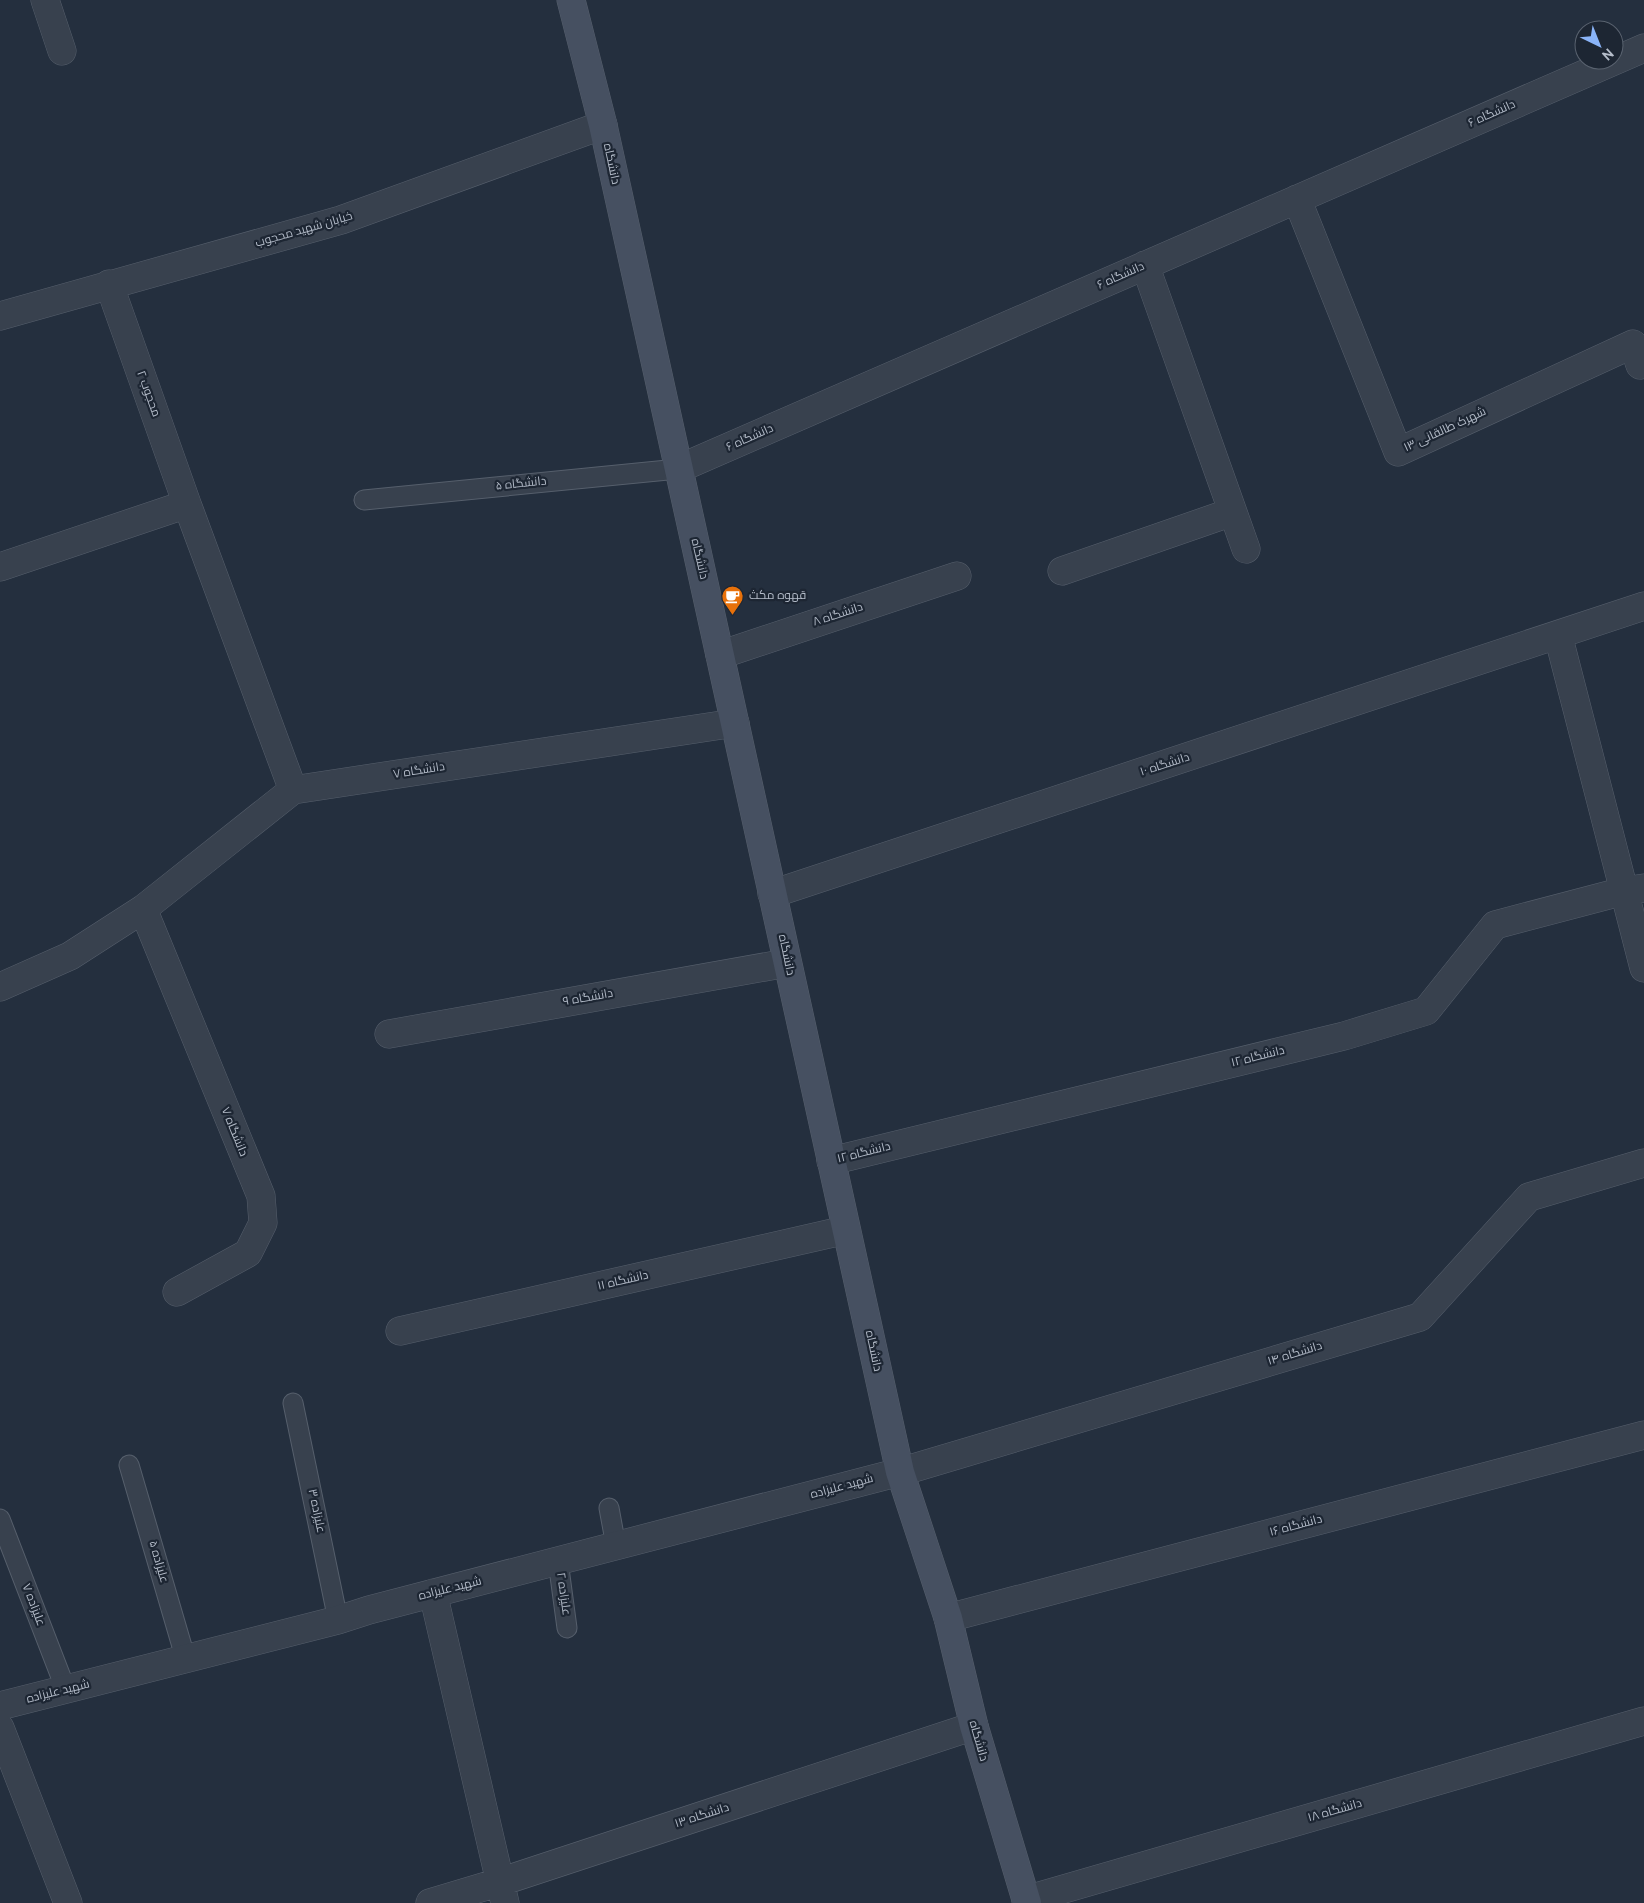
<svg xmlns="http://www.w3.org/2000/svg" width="1644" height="1903" viewBox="0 0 1644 1903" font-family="Overpass,Cairo,sans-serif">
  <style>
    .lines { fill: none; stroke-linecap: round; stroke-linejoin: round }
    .service-casing { stroke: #565f6c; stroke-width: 21 }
    .minor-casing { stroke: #565f6c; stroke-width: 29 }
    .secondary-casing { stroke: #565f6c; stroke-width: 29 }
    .service { stroke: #38414e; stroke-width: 19 }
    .minor { stroke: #38414e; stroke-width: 28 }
    .secondary { stroke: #465061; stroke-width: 28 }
    .labels { text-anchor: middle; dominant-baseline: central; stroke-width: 4.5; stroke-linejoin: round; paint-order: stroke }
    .street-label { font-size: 12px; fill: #b4bcc9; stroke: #1d2633 }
    .poi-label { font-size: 12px; fill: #b4bcc9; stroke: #1d2633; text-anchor: start }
  </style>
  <rect width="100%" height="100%" fill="#242f3e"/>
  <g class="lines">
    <defs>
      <path id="service" d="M 364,500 L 678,469
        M 293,1403 L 338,1620
        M 129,1465 L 186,1660
        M 609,1508 L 616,1546
        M 0,1519 L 66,1690
        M 558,1561 L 567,1628"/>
      <path id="minor" d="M 45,0 L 62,51
        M 1297,199 L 1398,452 L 1633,344 L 1640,365 L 1644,363
        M 1145,265 L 1246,549
        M 109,284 L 187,504
        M 0,316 L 341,220 L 603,125
        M 678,469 L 1644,48
        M 0,567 L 187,504 L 293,790
        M 1062,571 L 1232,512
        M 1558,635 L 1644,968
        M 720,655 L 957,576
        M 772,894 L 1644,606
        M 143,909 L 261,1196 L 263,1223 L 248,1253 L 177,1292
        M 0,987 L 70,956 L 143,909 L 293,790 L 735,723
        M 389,1034 L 787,963
        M 831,1161 L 1344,1036 L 1426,1011 L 1495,925 L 1624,891 L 1644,888
        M 400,1331 L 846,1230
        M 433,1593 L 505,1903
        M 948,1618 L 1644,1435
        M 0,1706 L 338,1620 L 369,1610 L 900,1472 L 1420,1317 L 1529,1197 L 1644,1163
        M 0,1728 L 68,1903
        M 1026,1900 L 1644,1721
        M 430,1903 L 500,1882 L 974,1726"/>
      <path id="secondary" d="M 571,0 L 603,125 L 900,1472 L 948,1618 L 974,1726 L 1027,1903"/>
    </defs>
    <use href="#service" class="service-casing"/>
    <use href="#minor" class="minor-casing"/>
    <use href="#secondary" class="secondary-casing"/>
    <use href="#service" class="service"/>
    <use href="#minor" class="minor"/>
    <use href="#secondary" class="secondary"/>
  </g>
  <defs>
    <symbol id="cafe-pin" viewBox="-11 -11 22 30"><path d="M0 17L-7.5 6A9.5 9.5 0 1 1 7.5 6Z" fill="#e8710a" stroke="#1d2633"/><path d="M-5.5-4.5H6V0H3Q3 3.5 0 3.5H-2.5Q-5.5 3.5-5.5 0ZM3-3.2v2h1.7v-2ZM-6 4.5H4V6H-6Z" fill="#fff"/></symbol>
  </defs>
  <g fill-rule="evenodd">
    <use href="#cafe-pin" x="720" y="584" width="25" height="34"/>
  </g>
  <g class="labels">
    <g class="street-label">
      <text transform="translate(1492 114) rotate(-24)">دانشگاه ۶</text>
      <text transform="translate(611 164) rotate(78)">دانشگاه</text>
      <text transform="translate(304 230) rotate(-16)">خیابان شهید محجوب</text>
      <text transform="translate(1121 276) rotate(-24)">دانشگاه ۶</text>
      <text transform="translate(148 394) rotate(70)">محجوب ۲</text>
      <text transform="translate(1445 430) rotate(-25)">شهرک طالقانی ۱۳</text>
      <text transform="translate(750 438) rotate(-24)">دانشگاه ۶</text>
      <text transform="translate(521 484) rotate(-6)">دانشگاه ۵</text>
      <text transform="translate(699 559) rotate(77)">دانشگاه</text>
      <text transform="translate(838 615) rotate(-18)">دانشگاه ۸</text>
      <text transform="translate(1165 765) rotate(-18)">دانشگاه ۱۰</text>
      <text transform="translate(419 771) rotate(-9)">دانشگاه ۷</text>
      <text transform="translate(786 955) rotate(78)">دانشگاه</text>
      <text transform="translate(588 998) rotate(-10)">دانشگاه ۹</text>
      <text transform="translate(1258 1057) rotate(-14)">دانشگاه ۱۲</text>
      <text transform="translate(234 1132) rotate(68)">دانشگاه ۷</text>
      <text transform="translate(864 1153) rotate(-14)">دانشگاه ۱۲</text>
      <text transform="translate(623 1281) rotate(-13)">دانشگاه ۱۱</text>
      <text transform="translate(873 1351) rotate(78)">دانشگاه</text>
      <text transform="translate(1295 1354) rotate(-17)">دانشگاه ۱۴</text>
      <text transform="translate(842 1487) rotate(-15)">شهید علیزاده</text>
      <text transform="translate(316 1511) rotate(78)">علیزاده ۳</text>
      <text transform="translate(1296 1526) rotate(-15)">دانشگاه ۱۶</text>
      <text transform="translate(158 1562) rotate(74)">علیزاده ۵</text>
      <text transform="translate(450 1589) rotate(-14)">شهید علیزاده</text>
      <text transform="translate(563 1594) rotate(82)">علیزاده ۲</text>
      <text transform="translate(33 1605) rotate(69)">علیزاده ۷</text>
      <text transform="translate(58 1692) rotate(-14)">شهید علیزاده</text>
      <text transform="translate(978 1741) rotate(74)">دانشگاه</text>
      <text transform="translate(1335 1811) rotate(-16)">دانشگاه ۱۸</text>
      <text transform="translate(702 1816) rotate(-18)">دانشگاه ۱۳</text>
    </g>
    <g class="poi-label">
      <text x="749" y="596">قهوه مکث</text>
    </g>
  </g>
  <g transform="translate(1599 45) rotate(137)"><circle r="24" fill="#1d2633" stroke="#59626f"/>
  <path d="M0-4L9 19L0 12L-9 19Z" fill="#8ab4f8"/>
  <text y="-8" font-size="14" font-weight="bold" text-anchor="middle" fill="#b4bcc9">N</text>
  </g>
</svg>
